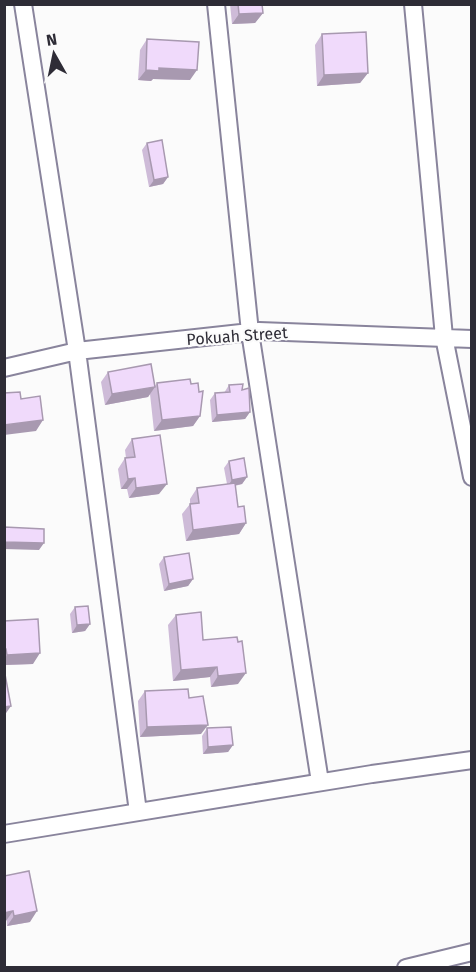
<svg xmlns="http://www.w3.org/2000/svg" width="476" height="972" viewBox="0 0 476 972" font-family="'Fira Sans',sans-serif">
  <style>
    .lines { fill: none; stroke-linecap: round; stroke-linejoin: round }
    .street-casing { stroke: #89849c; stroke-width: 20 }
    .street { stroke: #fff; stroke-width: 16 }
    .wall { fill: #cebbd8 }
    .shaded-wall { fill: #a899b0 }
    .building { fill: #f0dafb; stroke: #a899b0; stroke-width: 1.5 }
    .labels { text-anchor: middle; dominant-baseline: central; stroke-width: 4.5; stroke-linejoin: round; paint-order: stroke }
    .street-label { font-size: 16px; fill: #2e2c36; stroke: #fbfbfb }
  </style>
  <rect width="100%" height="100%" fill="#fbfbfb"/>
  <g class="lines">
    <defs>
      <path id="street" d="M 23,4 L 77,351 L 138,812
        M 216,4 L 250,332 L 320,782
        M 413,4 L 444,337 L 472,477
        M 4,368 L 77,351 L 259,331 L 472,339
        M 4,834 L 372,774 L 472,760
        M 406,968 L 472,952"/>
    </defs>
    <use href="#street" class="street-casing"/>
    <use href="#street" class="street"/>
  </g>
  <path class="wall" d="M 230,4 L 262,4 L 263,13 L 255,23 L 232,24 Z
    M 322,34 L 368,73 L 360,83 L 317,86 L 315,45 Z
    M 147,39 L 190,80 L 153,79 L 151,81 L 138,80 L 140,50 Z
    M 147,143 L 168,177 L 163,184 L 149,187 L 142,150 Z
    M 108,372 L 155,386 L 157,383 L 191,384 L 200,416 L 193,426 L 154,431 L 150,394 L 148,397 L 105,405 L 101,382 Z
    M 229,385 L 242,390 L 250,412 L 245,419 L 212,422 L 210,400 L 215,393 L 224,393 Z
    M 132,439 L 159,494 L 129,498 L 127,489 L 121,489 L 118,469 L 125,458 L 126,458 L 125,450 Z
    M 229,461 L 247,477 L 242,484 L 235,486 L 238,507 L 246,523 L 239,534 L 186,541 L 182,514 L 190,504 L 190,499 L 197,488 L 227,484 L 224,468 Z
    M 164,557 L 193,579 L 188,586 L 164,591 L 159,564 Z
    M 75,607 L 90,624 L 85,631 L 72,633 L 70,614 Z
    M 176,615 L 203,640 L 238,684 L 211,687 L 210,677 L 173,681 L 168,625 Z
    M 4,621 L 33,664 L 4,665 Z
    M 145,691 L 189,698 L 201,734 L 140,737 L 138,701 Z
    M 207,728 L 233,745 L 228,752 L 203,754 L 202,736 Z
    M 4,876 L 30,922 L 7,926 Z"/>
  <path class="shaded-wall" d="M 263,13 L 255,23 L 232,24 L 239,14 Z
    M 159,68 L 197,70 L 190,80 L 153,79 L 151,81 L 138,80 L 146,70 Z
    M 368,73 L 360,83 L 317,86 L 324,75 Z
    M 168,177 L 163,184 L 149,187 L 154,180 Z
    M 155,387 L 148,397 L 105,405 L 112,394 Z
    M 250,412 L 245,419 L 212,422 L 217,415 Z
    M 200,416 L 193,426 L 154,431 L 162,420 Z
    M 43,420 L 36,431 L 4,435 L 4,425 Z
    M 247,477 L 242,484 L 227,487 L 232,480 Z
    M 135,478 L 127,489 L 121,489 L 128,479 Z
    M 167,484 L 159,494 L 129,498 L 136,488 Z
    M 246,523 L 239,534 L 186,541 L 193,530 Z
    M 4,542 L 44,543 L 39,550 L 4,549 Z
    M 193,579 L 188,586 L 164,591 L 169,584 Z
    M 90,624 L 85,631 L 72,633 L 77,625 Z
    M 40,653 L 33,664 L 4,665 L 4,659 L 7,655 Z
    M 217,667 L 210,677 L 173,681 L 181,670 Z
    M 246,673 L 238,684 L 211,687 L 218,676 Z
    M 11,706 L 4,716 L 4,707 Z
    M 208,725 L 201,734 L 140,737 L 147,727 Z
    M 233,745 L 228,752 L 203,754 L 208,747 Z
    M 13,911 L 6,921 L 4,922 L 4,913 Z
    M 37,911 L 30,922 L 7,926 L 14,916 Z"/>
  <path class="building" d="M 238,4 L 262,4 L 263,13 L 239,14 Z
    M 366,32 L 368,73 L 324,75 L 322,34 Z
    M 147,39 L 199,42 L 197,70 L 159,68 L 159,71 L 146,70 Z
    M 162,140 L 168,177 L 154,180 L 147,143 Z
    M 151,364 L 155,387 L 112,394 L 108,372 Z
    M 190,379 L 191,384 L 198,383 L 199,392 L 203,391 L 200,416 L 162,420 L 157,383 Z
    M 243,384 L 242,390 L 249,388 L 250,412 L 217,415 L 215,393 L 230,392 L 229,385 Z
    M 20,392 L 21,399 L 40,396 L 43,420 L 4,425 L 4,393 Z
    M 160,435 L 167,484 L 136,488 L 135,478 L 128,479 L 125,458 L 135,457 L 132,439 Z
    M 244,458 L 247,477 L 232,480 L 229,461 Z
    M 235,483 L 238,507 L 244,506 L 246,523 L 193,530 L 190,504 L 199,503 L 197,488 Z
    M 4,527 L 44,529 L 44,543 L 4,542 Z
    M 189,553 L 193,579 L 169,584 L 164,557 Z
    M 88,606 L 90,624 L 77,625 L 75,607 Z
    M 201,612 L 203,640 L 237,637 L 238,642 L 242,641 L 246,673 L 218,676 L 217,667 L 181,670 L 176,615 Z
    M 38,619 L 40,653 L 7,655 L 6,649 L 4,649 L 4,621 Z
    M 4,669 L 11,706 L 4,707 Z
    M 188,689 L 189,698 L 203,696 L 208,725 L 147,727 L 145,691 Z
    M 231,727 L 233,745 L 208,747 L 207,728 Z
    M 29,871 L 37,911 L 14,916 L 13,911 L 4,913 L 4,876 Z"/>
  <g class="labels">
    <g class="street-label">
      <text transform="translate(237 336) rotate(-4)">Pokuah Street</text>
    </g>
  </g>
  <rect width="476" height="972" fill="none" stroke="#2e2c36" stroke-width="12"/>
  <g transform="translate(54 54) rotate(351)" stroke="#fbfbfb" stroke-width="4.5" paint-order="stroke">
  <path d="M0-4.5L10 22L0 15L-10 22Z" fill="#2e2c36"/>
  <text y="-9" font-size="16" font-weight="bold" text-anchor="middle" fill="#2e2c36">N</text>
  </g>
</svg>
